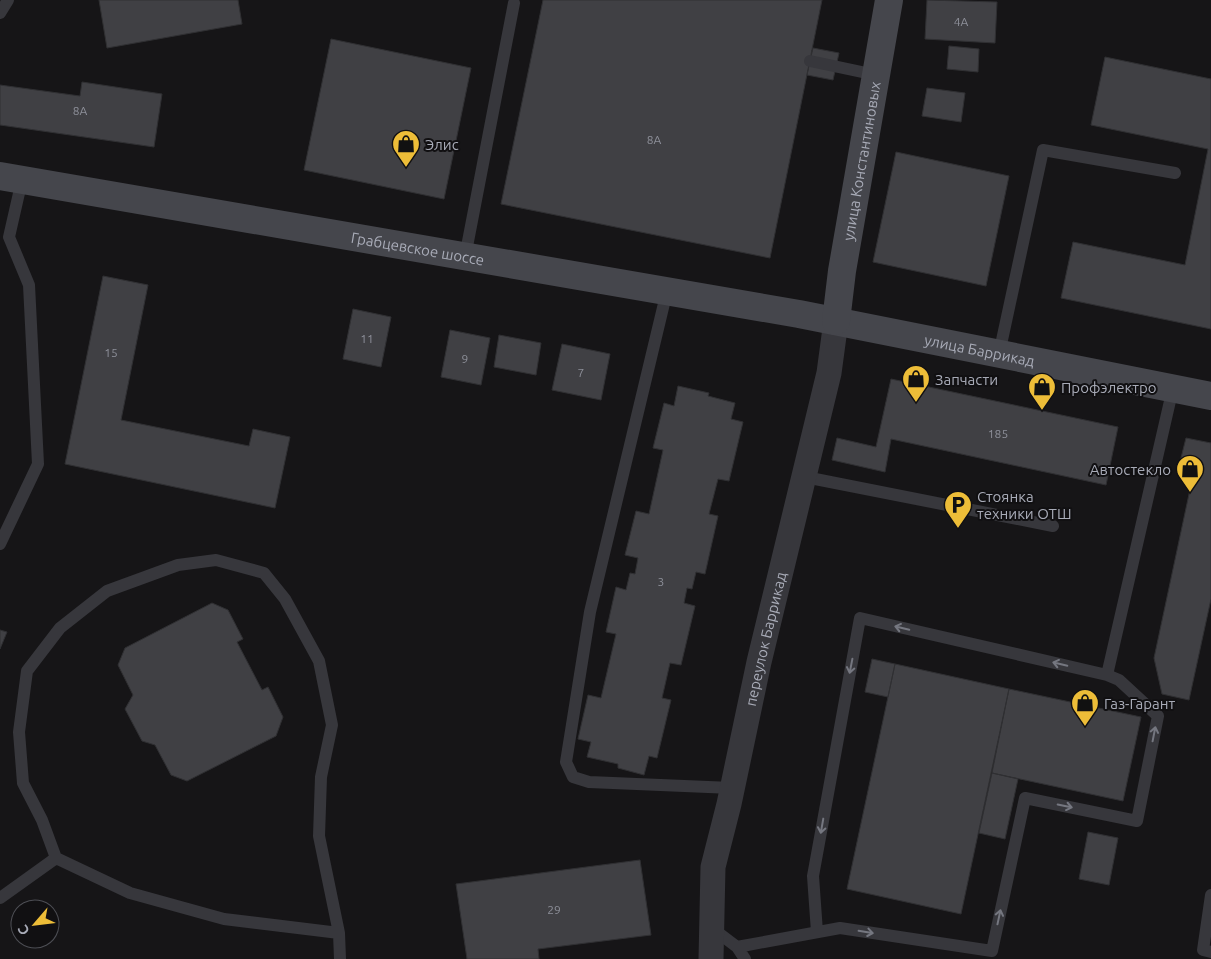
<svg xmlns="http://www.w3.org/2000/svg" width="1211" height="959" viewBox="0 0 1211 959" font-family="Ubuntu,sans-serif">
  <style>
    .building { fill: #404044; stroke: #303033 }
    .lines { fill: none; stroke-linecap: round; stroke-linejoin: round }
    .lane { stroke: #37373c; stroke-width: 12 }
    .street { stroke: #37373c; stroke-width: 25 }
    .secondary { stroke: #45464c; stroke-width: 28 }
    .oneway { stroke: #757780 }
    .labels { text-anchor: middle; dominant-baseline: central; stroke-width: 4; stroke-linejoin: round; paint-order: stroke }
    .number-label { font-size: 12px; fill: #8e909a }
    .poi-label { font-size: 15px; fill: #a8abb7; stroke: #111012; text-anchor: start }
    .street-label { font-size: 15px; fill: #a8abb7; stroke: #111012 }
  </style>
  <rect width="100%" height="100%" fill="#161517"/>
  <path class="building" d="M 99,0 L 238,0 L 242,24 L 107,48 Z
    M 543,0 L 822,0 L 770,258 L 501,204 Z
    M 927,0 L 997,2 L 995,43 L 925,39 Z
    M 331,39 L 471,68 L 444,199 L 304,170 Z
    M 949,46 L 979,49 L 978,72 L 947,69 Z
    M 813,48 L 839,53 L 833,80 L 807,75 Z
    M 1105,57 L 1211,79 L 1211,329 L 1061,298 L 1073,242 L 1185,265 L 1208,149 L 1091,125 Z
    M 82,82 L 162,94 L 154,147 L 0,125 L 0,85 L 80,96 Z
    M 927,88 L 965,93 L 961,122 L 922,116 Z
    M 896,152 L 1009,176 L 986,286 L 873,262 Z
    M 103,276 L 148,285 L 121,420 L 249,446 L 253,429 L 290,437 L 275,508 L 65,464 Z
    M 353,309 L 391,317 L 381,367 L 343,359 Z
    M 450,330 L 490,338 L 481,385 L 441,377 Z
    M 499,335 L 541,343 L 536,375 L 494,367 Z
    M 562,344 L 610,354 L 601,400 L 552,390 Z
    M 891,379 L 1118,427 L 1106,485 L 891,439 L 885,472 L 832,460 L 837,438 L 876,447 Z
    M 678,386 L 709,393 L 708,396 L 735,403 L 731,419 L 743,422 L 729,481 L 718,479 L 709,514 L 718,516 L 705,574 L 696,572 L 692,589 L 687,588 L 684,603 L 695,606 L 681,665 L 670,663 L 662,698 L 671,700 L 657,758 L 649,756 L 644,775 L 618,768 L 618,764 L 587,757 L 591,742 L 578,739 L 588,695 L 601,698 L 616,634 L 606,632 L 616,587 L 626,590 L 630,573 L 635,574 L 638,558 L 625,555 L 636,511 L 649,514 L 663,450 L 653,448 L 664,403 L 674,406 Z
    M 1186,438 L 1211,443 L 1211,599 L 1189,700 L 1162,694 L 1154,658 L 1195,466 L 1180,462 Z
    M 212,603 L 228,610 L 243,639 L 237,642 L 262,690 L 268,687 L 283,717 L 276,736 L 187,781 L 171,775 L 155,745 L 142,741 L 125,709 L 133,695 L 118,665 L 125,648 Z
    M 0,630 L 7,632 L 0,649 Z
    M 872,659 L 895,664 L 888,697 L 865,692 Z
    M 895,664 L 1009,689 L 961,914 L 847,889 Z
    M 1009,689 L 1141,717 L 1123,801 L 992,773 Z
    M 992,773 L 1018,779 L 1005,839 L 979,833 Z
    M 1088,832 L 1118,838 L 1109,885 L 1079,879 Z
    M 640,860 L 651,935 L 538,949 L 539,959 L 467,959 L 456,884 Z"/>
  <g class="lines">
    <path class="lane" d="M 0,13 L 8,0
      M 810,61 L 876,75
      M 465,257 L 514,3
      M 667,291 L 590,612 L 566,762 L 573,777 L 589,782 L 732,788
      M 999,354 L 1043,150 L 1175,173
      M 805,477 L 1053,526
      M 0,544 L 38,464 L 29,285 L 9,237 L 22,180
      M 216,560 L 264,573 L 285,599 L 319,661 L 332,725 L 321,777 L 319,836 L 339,933 L 224,919 L 130,893 L 56,858 L 42,820 L 23,783 L 19,732 L 27,671 L 60,628 L 107,591 L 178,565 Z
      M 1107,675 L 1173,388
      M 1211,895 L 1203,950 L 1211,952
      M 0,898 L 56,858
      M 712,928 L 737,947 L 745,959
      M 339,933 L 340,959
      M 737,947 L 840,928 L 992,951 L 1025,798 L 1137,821 L 1158,716 L 1119,680 L 1107,675 L 860,618 L 813,876 L 817,932"/>
    <path class="street" id="s1" d="M 711,959 L 713,867 L 729,804 L 759,662 L 829,373 L 836,321"/>
    <g class="secondary">
      <path id="s2" d="M 0,176 L 799,314 L 1211,396"/>
      <path id="s3" d="M 836,321 L 842,271 L 889,0"/>
    </g>
  </g>
  <defs><path id="oneway-shaft" d="M-6 0H5M1.5-3L5.5 0L1.5 3" fill="none" stroke-width="1.6" stroke-linecap="round" stroke-linejoin="round" transform="scale(1.25)"/></defs>
  <g class="oneway">
    <use href="#oneway-shaft" transform="translate(902 628) rotate(-167)"/>
    <use href="#oneway-shaft" transform="translate(1060 664) rotate(-167)"/>
    <use href="#oneway-shaft" transform="translate(851 666) rotate(101)"/>
    <use href="#oneway-shaft" transform="translate(1154 734) rotate(-79)"/>
    <use href="#oneway-shaft" transform="translate(1065 806) rotate(12)"/>
    <use href="#oneway-shaft" transform="translate(822 826) rotate(100)"/>
    <use href="#oneway-shaft" transform="translate(999 917) rotate(-78)"/>
    <use href="#oneway-shaft" transform="translate(866 932) rotate(9)"/>
  </g>
  <defs>
    <symbol id="shop-pin" viewBox="-11 -11 22 30"><path d="M0 17L-7.5 6A9.5 9.5 0 1 1 7.5 6Z" fill="#edbd38" stroke="#111012"/><path d="M-5-2.5h2.3a2.7 3.5 0 0 1 5.4 0H5L5.5 6h-11ZM-1.5-2.5h3a1.5 2.3 0 0 0-3 0Z" fill="#111"/></symbol>
    <symbol id="parking-pin" viewBox="-11 -11 22 30"><path d="M0 17L-7.5 6A9.5 9.5 0 1 1 7.5 6Z" fill="#edbd38" stroke="#111012"/><path d="M-3.5-5.5H1a3.5 3.5 0 0 1 0 7H-1V5.5H-3.5ZM-1-3.4V-.6H.8a1.4 1.4 0 0 0 0-2.8Z" fill="#111"/></symbol>
  </defs>
  <g fill-rule="evenodd">
    <use href="#shop-pin" x="390" y="128" width="32" height="43"/>
    <use href="#shop-pin" x="900" y="363" width="32" height="43"/>
    <use href="#shop-pin" x="1026" y="371" width="32" height="43"/>
    <use href="#shop-pin" x="1174" y="453" width="32" height="43"/>
    <use href="#parking-pin" x="942" y="489" width="32" height="43"/>
    <use href="#shop-pin" x="1069" y="687" width="32" height="43"/>
  </g>
  <g class="labels">
    <g class="number-label">
      <text x="961" y="21">4А</text>
      <text x="80" y="110">8А</text>
      <text x="654" y="139">8А</text>
      <text x="367" y="338">11</text>
      <text x="111" y="352">15</text>
      <text x="465" y="358">9</text>
      <text x="581" y="372">7</text>
      <text x="998" y="433">185</text>
      <text x="661" y="581">3</text>
      <text x="554" y="909">29</text>
    </g>
    <g class="poi-label">
      <text x="425" y="144">Элис</text>
      <text x="935" y="379">Запчасти</text>
      <text x="1061" y="387">Профэлектро</text>
      <text x="1171" y="469" text-anchor="end">Автостекло</text>
      <text x="977" y="496">Стоянка<tspan x="977" dy="17">техники ОТШ</tspan></text>
      <text x="1104" y="703">Газ-Гарант</text>
    </g>
    <g class="street-label">
      <text stroke="none"><textPath href="#s3" startOffset="162">улица Константиновых</textPath></text>
      <text stroke="none"><textPath href="#s2" startOffset="424">Грабцевское шоссе</textPath></text>
      <text stroke="none"><textPath href="#s2" startOffset="995">улица Баррикад</textPath></text>
      <text stroke="none"><textPath href="#s1" startOffset="326">переулок Баррикад</textPath></text>
    </g>
  </g>
  <g transform="translate(35 924) rotate(242)"><circle r="24" fill="#111012" stroke="#4d4e54"/>
  <path d="M0-4L9 19L0 12L-9 19Z" fill="#edbd38"/>
  <text y="-8" font-size="14" font-weight="bold" text-anchor="middle" fill="#a8abb7">С</text>
  </g>
</svg>
